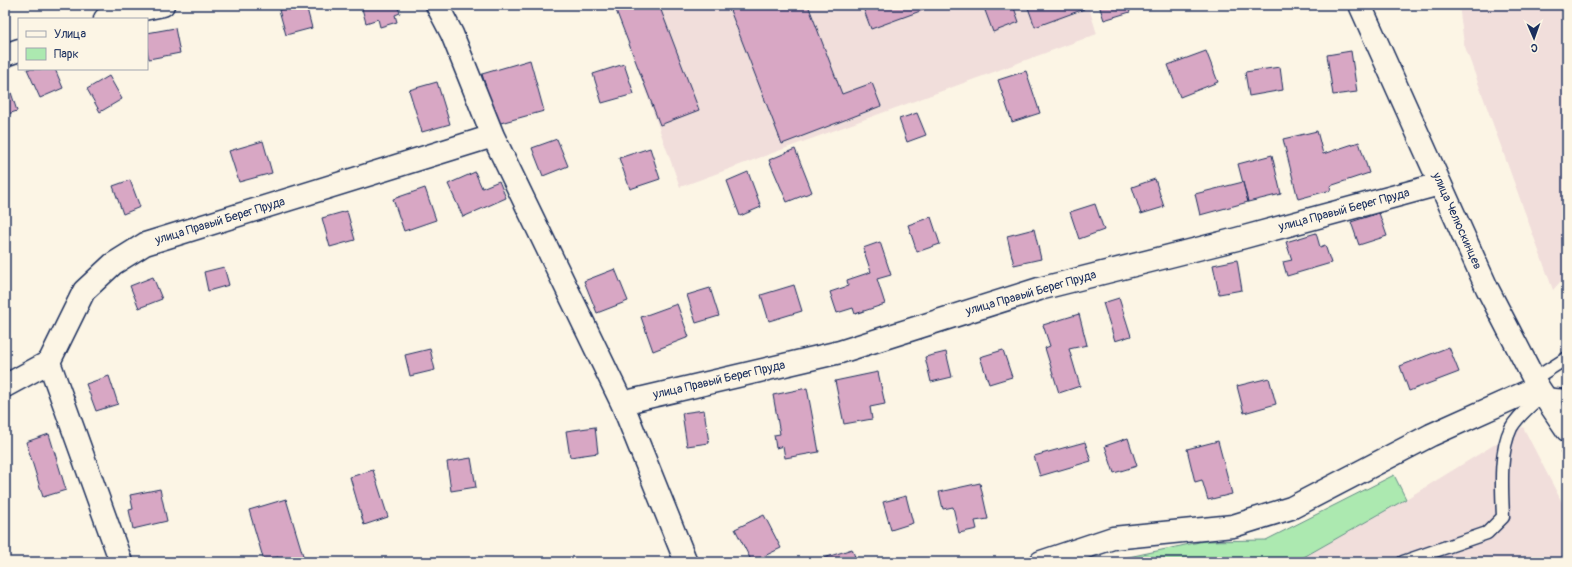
<svg xmlns="http://www.w3.org/2000/svg" width="1572" height="567" viewBox="0 0 1572 567" font-family="Pangolin,sans-serif">
  <style>
    .built { fill: #f1dedb }
    .green { fill: #ace9b0; stroke: #648c87 }
    .building { fill: #d8a7c4; stroke: #1b2f5e }
    .lines { fill: none; stroke-linecap: round; stroke-linejoin: round }
    .service-casing { stroke: #1b2f5e; stroke-width: 15 }
    .minor-casing { stroke: #1b2f5e; stroke-width: 25 }
    .secondary-casing { stroke: #1b2f5e; stroke-width: 25 }
    .path { stroke: #1b2f5e; stroke-width: 2.5; stroke-dasharray: 1 3; stroke-linecap: butt }
    .service { stroke: #fcf5e5; stroke-width: 12 }
    .minor { stroke: #fcf5e5; stroke-width: 22 }
    .secondary { stroke: #fcf5e5; stroke-width: 22 }
    .labels { text-anchor: middle; dominant-baseline: central; stroke-width: 3; stroke-linejoin: round; paint-order: stroke }
    .street-label { font-size: 12px; fill: #1b2f5e; stroke: #fcf5e5 }
  </style>
  <rect width="100%" height="100%" fill="#fcf5e5"/>
  <filter id="ink" filterUnits="userSpaceOnUse"><feTurbulence type="fractalNoise" baseFrequency=".025" numOctaves="2"/><feDisplacementMap in="SourceGraphic" scale="8" xChannelSelector="R" yChannelSelector="G"/><feConvolveMatrix kernelMatrix="1 2 1 2 8 2 1 2 1" color-interpolation-filters="sRGB"/></filter>
  <g filter="url(#ink)">
    <path class="built" d="M 615,5 L 1088,5 L 1097,34 L 680,187 Z
      M 1459,5 L 1567,5 L 1567,274 L 1553,290 L 1464,44 Z
      M 1523,427 L 1567,512 L 1567,562 L 1295,562 L 1406,499 Z"/>
    <path class="green" d="M 1394,475 L 1406,499 L 1295,562 L 1105,562 L 1204,541 L 1266,540 Z"/>
    <path class="building" d="M 300,5 L 306,5 L 312,28 L 286,35 L 279,10 Z
      M 361,5 L 397,5 L 400,13 L 395,15 L 397,22 L 380,27 L 378,19 L 366,23 Z
      M 614,5 L 659,5 L 699,110 L 660,125 Z
      M 728,5 L 808,5 L 842,94 L 872,83 L 881,106 L 782,144 Z
      M 862,5 L 922,5 L 923,10 L 871,29 Z
      M 983,5 L 1013,5 L 1019,22 L 993,32 Z
      M 1027,5 L 1083,5 L 1084,9 L 1035,27 Z
      M 1099,5 L 1128,5 L 1130,12 L 1104,20 Z
      M 175,28 L 180,53 L 149,59 L 147,50 L 147,33 Z
      M 1206,51 L 1218,82 L 1180,97 L 1168,65 Z
      M 1351,51 L 1357,92 L 1333,95 L 1327,55 Z
      M 530,60 L 544,111 L 497,124 L 482,74 Z
      M 624,64 L 634,94 L 602,103 L 593,74 Z
      M 1280,67 L 1283,90 L 1249,96 L 1245,72 Z
      M 27,69 L 55,69 L 63,88 L 40,98 Z
      M 1026,71 L 1040,113 L 1012,122 L 998,80 Z
      M 109,76 L 122,99 L 100,112 L 87,89 Z
      M 5,77 L 6,77 L 17,111 L 5,115 Z
      M 437,82 L 450,124 L 422,132 L 409,90 Z
      M 917,113 L 926,135 L 907,142 L 899,119 Z
      M 1317,131 L 1323,154 L 1359,142 L 1369,173 L 1330,186 L 1331,190 L 1298,199 L 1283,139 Z
      M 557,139 L 568,166 L 543,176 L 532,148 Z
      M 263,141 L 272,173 L 239,182 L 229,151 Z
      M 650,148 L 660,179 L 630,189 L 619,158 Z
      M 795,149 L 812,192 L 787,202 L 769,160 Z
      M 1272,155 L 1281,194 L 1248,202 L 1238,164 Z
      M 475,172 L 482,188 L 499,181 L 506,198 L 463,217 L 448,184 Z
      M 748,172 L 761,207 L 740,216 L 727,181 Z
      M 1155,179 L 1164,207 L 1141,214 L 1132,187 Z
      M 130,180 L 140,207 L 123,214 L 113,186 Z
      M 1243,182 L 1248,202 L 1200,215 L 1195,194 Z
      M 425,188 L 436,220 L 404,231 L 393,199 Z
      M 1095,204 L 1104,230 L 1079,239 L 1070,212 Z
      M 347,211 L 355,240 L 330,247 L 322,218 Z
      M 1379,213 L 1387,236 L 1359,245 L 1351,222 Z
      M 931,217 L 940,244 L 917,252 L 908,225 Z
      M 1034,229 L 1041,259 L 1014,265 L 1007,236 Z
      M 1316,233 L 1320,247 L 1325,245 L 1331,263 L 1287,276 L 1283,262 L 1292,260 L 1286,242 Z
      M 880,242 L 891,275 L 877,279 L 885,304 L 855,314 L 853,308 L 837,313 L 830,292 L 848,286 L 847,280 L 871,272 L 863,248 Z
      M 1237,260 L 1242,290 L 1219,294 L 1213,265 Z
      M 224,267 L 229,285 L 208,291 L 204,272 Z
      M 615,269 L 628,301 L 597,313 L 584,281 Z
      M 153,277 L 162,299 L 139,308 L 130,286 Z
      M 794,285 L 802,311 L 769,321 L 761,295 Z
      M 710,288 L 719,316 L 696,323 L 687,295 Z
      M 1119,298 L 1131,336 L 1115,341 L 1103,303 Z
      M 677,304 L 689,337 L 653,351 L 641,317 Z
      M 1079,314 L 1087,345 L 1069,349 L 1080,386 L 1059,393 L 1045,348 L 1050,346 L 1043,325 Z
      M 1449,347 L 1459,372 L 1409,391 L 1400,366 Z
      M 430,349 L 435,370 L 410,376 L 405,355 Z
      M 1003,350 L 1012,377 L 989,384 L 980,357 Z
      M 946,352 L 952,377 L 931,382 L 925,357 Z
      M 878,372 L 885,404 L 870,407 L 872,419 L 844,424 L 835,381 Z
      M 109,376 L 118,404 L 96,411 L 86,384 Z
      M 1269,378 L 1276,404 L 1244,413 L 1237,386 Z
      M 807,388 L 819,452 L 785,458 L 783,446 L 776,448 L 774,435 L 780,434 L 773,395 Z
      M 704,410 L 709,443 L 687,446 L 682,413 Z
      M 595,427 L 598,453 L 570,457 L 566,431 Z
      M 49,434 L 66,490 L 43,497 L 26,442 Z
      M 1128,438 L 1137,466 L 1114,473 L 1105,446 Z
      M 1218,441 L 1232,494 L 1208,500 L 1202,480 L 1195,482 L 1187,449 Z
      M 1085,442 L 1091,461 L 1040,476 L 1034,456 Z
      M 471,458 L 476,487 L 451,491 L 447,462 Z
      M 373,470 L 388,517 L 364,525 L 350,477 Z
      M 980,483 L 988,519 L 975,521 L 977,529 L 959,533 L 953,507 L 943,509 L 939,492 Z
      M 160,489 L 167,521 L 133,529 L 129,510 L 133,509 L 130,495 Z
      M 906,496 L 913,523 L 891,530 L 883,502 Z
      M 286,499 L 305,562 L 280,562 L 278,557 L 264,561 L 249,510 Z
      M 764,515 L 781,548 L 752,562 L 735,529 Z
      M 852,549 L 857,562 L 825,562 L 824,558 Z
      M 1567,557 L 1567,562 L 1558,562 Z"/>
    <g class="lines">
      <defs>
        <path id="service" d="M 1534,379 L 1567,358
          M 1403,562 L 1487,533 L 1503,517 C 1502,490 1499,452 1511,428 C 1518,415 1532,405 1543,394 L 1567,396"/>
        <path id="minor" d="M 437,5 L 452,34 L 493,136 L 622,403 L 686,562
          M 105,19 L 120,14 L 163,5
          M 5,55 L 19,50
          M 49,362 L 121,562
          M 5,386 L 49,362 L 84,291 L 113,264 L 145,244 L 493,136
          M 622,403 L 840,352 L 1039,289 L 1237,239 L 1440,184
          M 1041,562 L 1113,538 L 1233,526 L 1291,508 L 1431,435 L 1538,387"/>
        <path id="secondary" d="M 1360,5 L 1487,288 L 1538,387 L 1567,430"/>
      </defs>
      <use href="#service" class="service-casing"/>
      <use href="#minor" class="minor-casing"/>
      <use href="#secondary" class="secondary-casing"/>
      <path class="path" d="M 1561,451 L 1567,461"/>
      <use href="#service" class="service"/>
      <use href="#minor" class="minor"/>
      <use href="#secondary" class="secondary"/>
    </g>
  </g>
  <g class="labels">
    <g class="street-label">
      <text transform="translate(1344 210) rotate(-15)">улица Правый Берег Пруда</text>
      <text transform="translate(220 221) rotate(-17)">улица Правый Берег Пруда</text>
      <text transform="translate(1457 221) rotate(66)">улица Челюскинцев</text>
      <text transform="translate(1031 293) rotate(-16)">улица Правый Берег Пруда</text>
      <text transform="translate(719 380) rotate(-13)">улица Правый Берег Пруда</text>
    </g>
  </g>
  <rect width="1572" height="567" fill="none" stroke="#fcf5e5" stroke-width="20"/>
  <rect x="10" y="10" width="1552" height="547" fill="none" stroke="#1b2f5e" stroke-width="1.5" filter="url(#ink)"/>
  <rect x="18" y="18" width="130" height="52" fill="#fcf5e5" stroke="#a2a6af"/>
  <rect x="26" y="31" width="20" height="6" fill="#fcf5e5" stroke="#a2a6af"/>
  <text x="54" y="38" font-size="12" fill="#1b2f5e">Улица</text>
  <rect x="26" y="48" width="20" height="12" fill="#ace9b0" stroke="#a2a6af"/>
  <text x="54" y="58" font-size="12" fill="#1b2f5e">Парк</text>
  <g transform="translate(1534 38) rotate(178)" stroke="#fcf5e5" stroke-width="3" paint-order="stroke">
  <path d="M0-3L7 15L0 10L-7 15Z" fill="#1b2f5e"/>
  <text y="-6" font-size="11" font-weight="bold" text-anchor="middle" fill="#1b2f5e">С</text>
  </g>
</svg>
